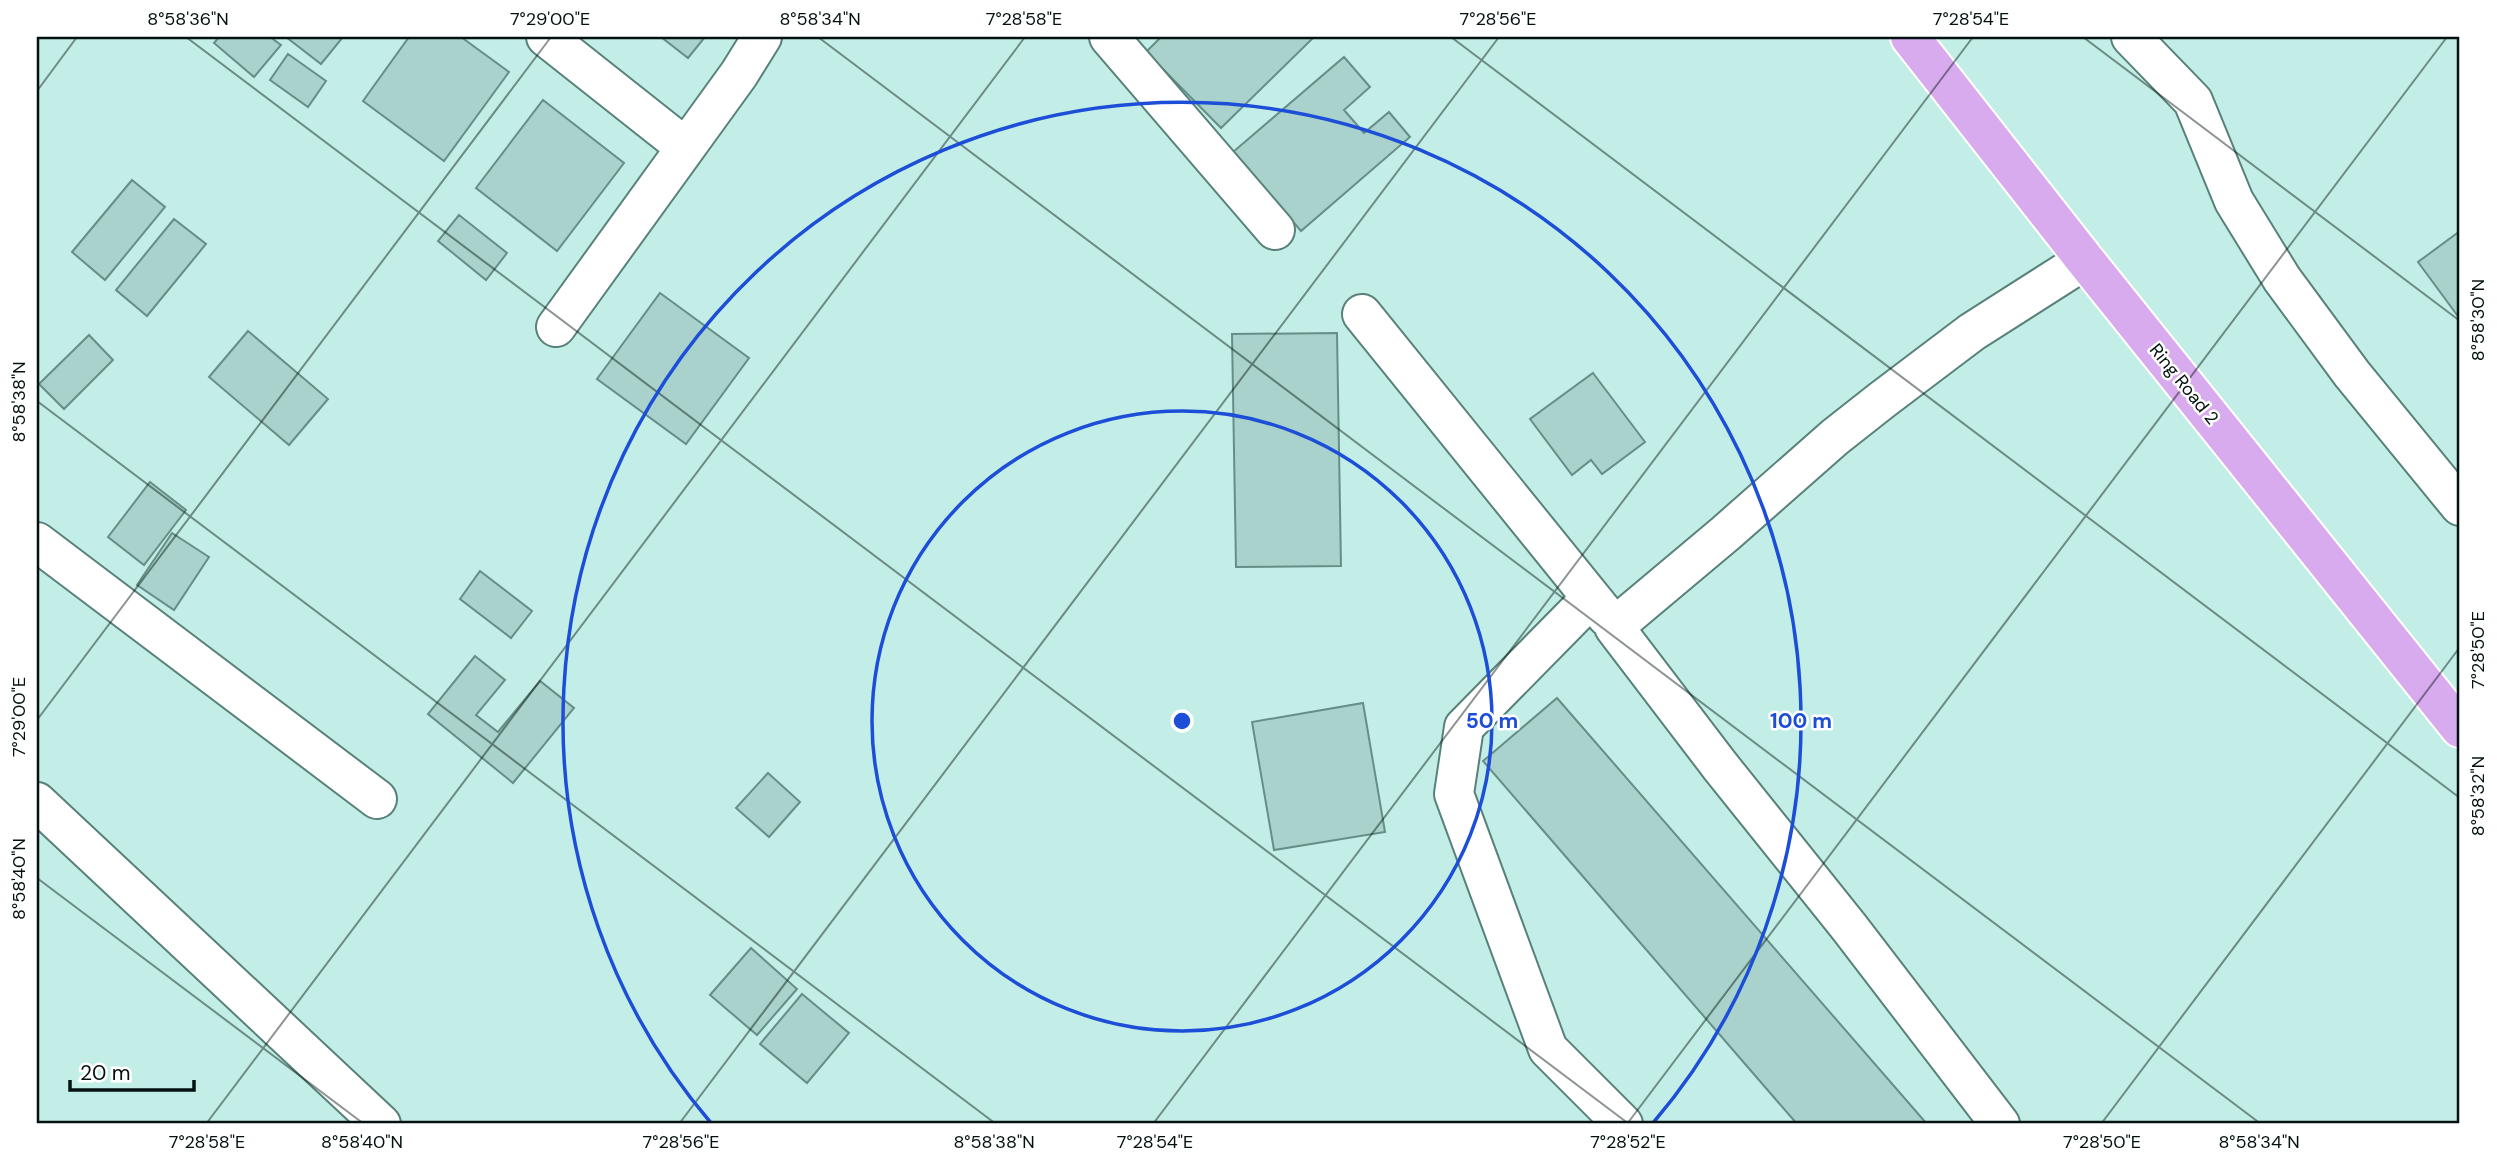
<svg xmlns="http://www.w3.org/2000/svg" width="2497" height="1161" viewBox="0 0 2497 1161" font-family="'DM Sans',sans-serif">
  <style>
    .building { fill: #a8d2cb; stroke: #668e88; stroke-width: 2 }
    .lines { fill: none; stroke-linecap: round; stroke-linejoin: round }
    .minor-casing { stroke: #59817b; stroke-width: 42 }
    .major-casing { stroke: #fff; stroke-width: 42 }
    .minor { stroke: #fff; stroke-width: 38 }
    .major { stroke: #d7abed; stroke-width: 38 }
    .ticks { fill: none; stroke: #031210; stroke-width: 2; stroke-opacity: 0.45 }
    .ring { fill: none; stroke: #1d4ed8; stroke-width: 3.5 }
    .labels { text-anchor: middle; dominant-baseline: central; stroke-width: 5; stroke-linejoin: round; paint-order: stroke }
    .street-label { font-size: 18px; fill: #031210; stroke: #fff }
    .centre { fill: #1d4ed8; stroke: #fff; stroke-width: 3.5 }
    .ring-label { font-size: 21px; text-anchor: middle; font-weight: bold; fill: #1d4ed8; stroke: #fff; stroke-width: 5; stroke-linejoin: round; paint-order: stroke }
    .neatline { fill: none; stroke: #031210; stroke-width: 2.5 }
    .ticks-label { font-size: 18px; text-anchor: middle; fill: #031210 }
  </style>
  <rect width="100%" height="100%" fill="#c3eee7"/>
  <path class="building" d="M 219,37 L 270,37 L 281,45 L 254,77 L 214,43 Z
    M 286,37 L 343,37 L 321,64 Z
    M 409,37 L 461,37 L 509,72 L 444,161 L 363,101 Z
    M 661,37 L 705,37 L 688,58 Z
    M 1161,37 L 1314,37 L 1221,128 L 1146,52 Z
    M 288,54 L 326,81 L 308,107 L 270,80 Z
    M 1344,57 L 1370,87 L 1344,110 L 1364,133 L 1389,112 L 1410,137 L 1301,231 L 1233,152 Z
    M 543,100 L 624,163 L 557,251 L 476,188 Z
    M 132,180 L 165,207 L 105,280 L 72,252 Z
    M 459,215 L 507,253 L 486,280 L 438,241 Z
    M 174,219 L 206,244 L 147,316 L 116,290 Z
    M 2460,231 L 2460,319 L 2418,262 Z
    M 660,293 L 749,358 L 686,444 L 597,379 Z
    M 248,331 L 328,399 L 289,445 L 209,377 Z
    M 1337,333 L 1341,566 L 1236,567 L 1232,334 Z
    M 89,335 L 113,360 L 64,409 L 39,384 Z
    M 1593,373 L 1645,442 L 1602,474 L 1591,460 L 1572,475 L 1530,419 Z
    M 150,482 L 186,510 L 144,565 L 108,537 Z
    M 172,533 L 209,557 L 174,610 L 137,585 Z
    M 480,571 L 532,611 L 511,638 L 460,599 Z
    M 475,656 L 505,680 L 476,715 L 498,732 L 540,681 L 574,708 L 513,783 L 428,714 Z
    M 1557,698 L 1927,1124 L 1797,1124 L 1483,761 Z
    M 1363,703 L 1385,832 L 1274,850 L 1252,722 Z
    M 768,773 L 800,802 L 769,837 L 736,808 Z
    M 751,948 L 797,989 L 757,1035 L 710,995 Z
    M 802,994 L 849,1033 L 807,1083 L 760,1044 Z"/>
  <g class="lines">
    <defs>
      <path id="minor" d="M 546,37 L 685,147
        M 1109,37 L 1275,230
        M 2131,37 L 2193,101 L 2234,201 L 2282,279 L 2352,374 L 2460,506
        M 1362,314 L 1607,617
        M 556,327 L 739,74 L 762,37
        M 37,542 L 377,799
        M 1591,598 L 1464,727 L 1454,794 L 1548,1049 L 1623,1124
        M 37,802 L 381,1124
        M 2000,1124 L 1849,927 L 1720,766 L 1614,627 L 1726,533 L 1835,437 L 1882,400 L 1972,332 L 2085,260"/>
      <path id="major" d="M 1910,37 L 2085,260 L 2460,728"/>
    </defs>
    <use href="#minor" class="minor-casing"/>
    <use href="#major" class="major-casing"/>
    <use href="#minor" class="minor"/>
    <use href="#major" class="major"/>
  </g>
  <path class="ticks" d="M 186,37 L 1629,1124M 818,37 L 2261,1124M 1451,37 L 2460,798M 2083,37 L 2460,321M 37,91 L 77,37M 37,401 L 996,1124M 37,720 L 551,37M 37,878 L 364,1124M 206,1124 L 1025,37M 679,1124 L 1499,37M 1153,1124 L 1973,37M 1627,1124 L 2447,37M 2101,1124 L 2460,647"/>
  <g class="ring">
    <circle cx="1182" cy="721" r="310"/>
    <path d="M711 1123A619 619 0 1 1 1653 1123"/>
  </g>
  <g class="labels">
    <g class="street-label">
      <text transform="translate(2184 384) rotate(51)">Ring Road 2</text>
    </g>
  </g>
  <circle cx="1182" cy="721" r="10" class="centre"/>
  <g class="ring-label">
    <text x="1492" y="728">50 m</text>
    <text x="1801" y="728">100 m</text>
  </g>
  <rect width="2497" height="1161" fill="none" stroke="#ffffff" stroke-width="77"/>
  <path d="M70 1080v10h124v-10" fill="none" stroke="#031210" stroke-width="3.5"/>
  <text x="80" y="1080" font-size="21" fill="#031210" stroke="#ffffff" stroke-width="5" paint-order="stroke">20 m</text>
  <rect x="38" y="38" width="2420" height="1084" class="neatline"/>
  <g class="ticks-label">
    <text x="188" y="25">8°58'36"N</text>
    <text x="550" y="25">7°29'00"E</text>
    <text x="820" y="25">8°58'34"N</text>
    <text x="1024" y="25">7°28'58"E</text>
    <text x="1498" y="25">7°28'56"E</text>
    <text x="1971" y="25">7°28'54"E</text>
    <text transform="translate(2478 320) rotate(-90)" y="6">8°58'30"N</text>
    <text transform="translate(19 402) rotate(-90)" y="6">8°58'38"N</text>
    <text transform="translate(2478 650) rotate(-90)" y="6">7°28'50"E</text>
    <text transform="translate(19 717) rotate(-90)" y="6">7°29'00"E</text>
    <text transform="translate(2478 796) rotate(-90)" y="6">8°58'32"N</text>
    <text transform="translate(19 879) rotate(-90)" y="6">8°58'40"N</text>
    <text x="207" y="1148">7°28'58"E</text>
    <text x="362" y="1148">8°58'40"N</text>
    <text x="681" y="1148">7°28'56"E</text>
    <text x="994" y="1148">8°58'38"N</text>
    <text x="1155" y="1148">7°28'54"E</text>
    <text x="1628" y="1148">7°28'52"E</text>
    <text x="2102" y="1148">7°28'50"E</text>
    <text x="2259" y="1148">8°58'34"N</text>
  </g>
</svg>
